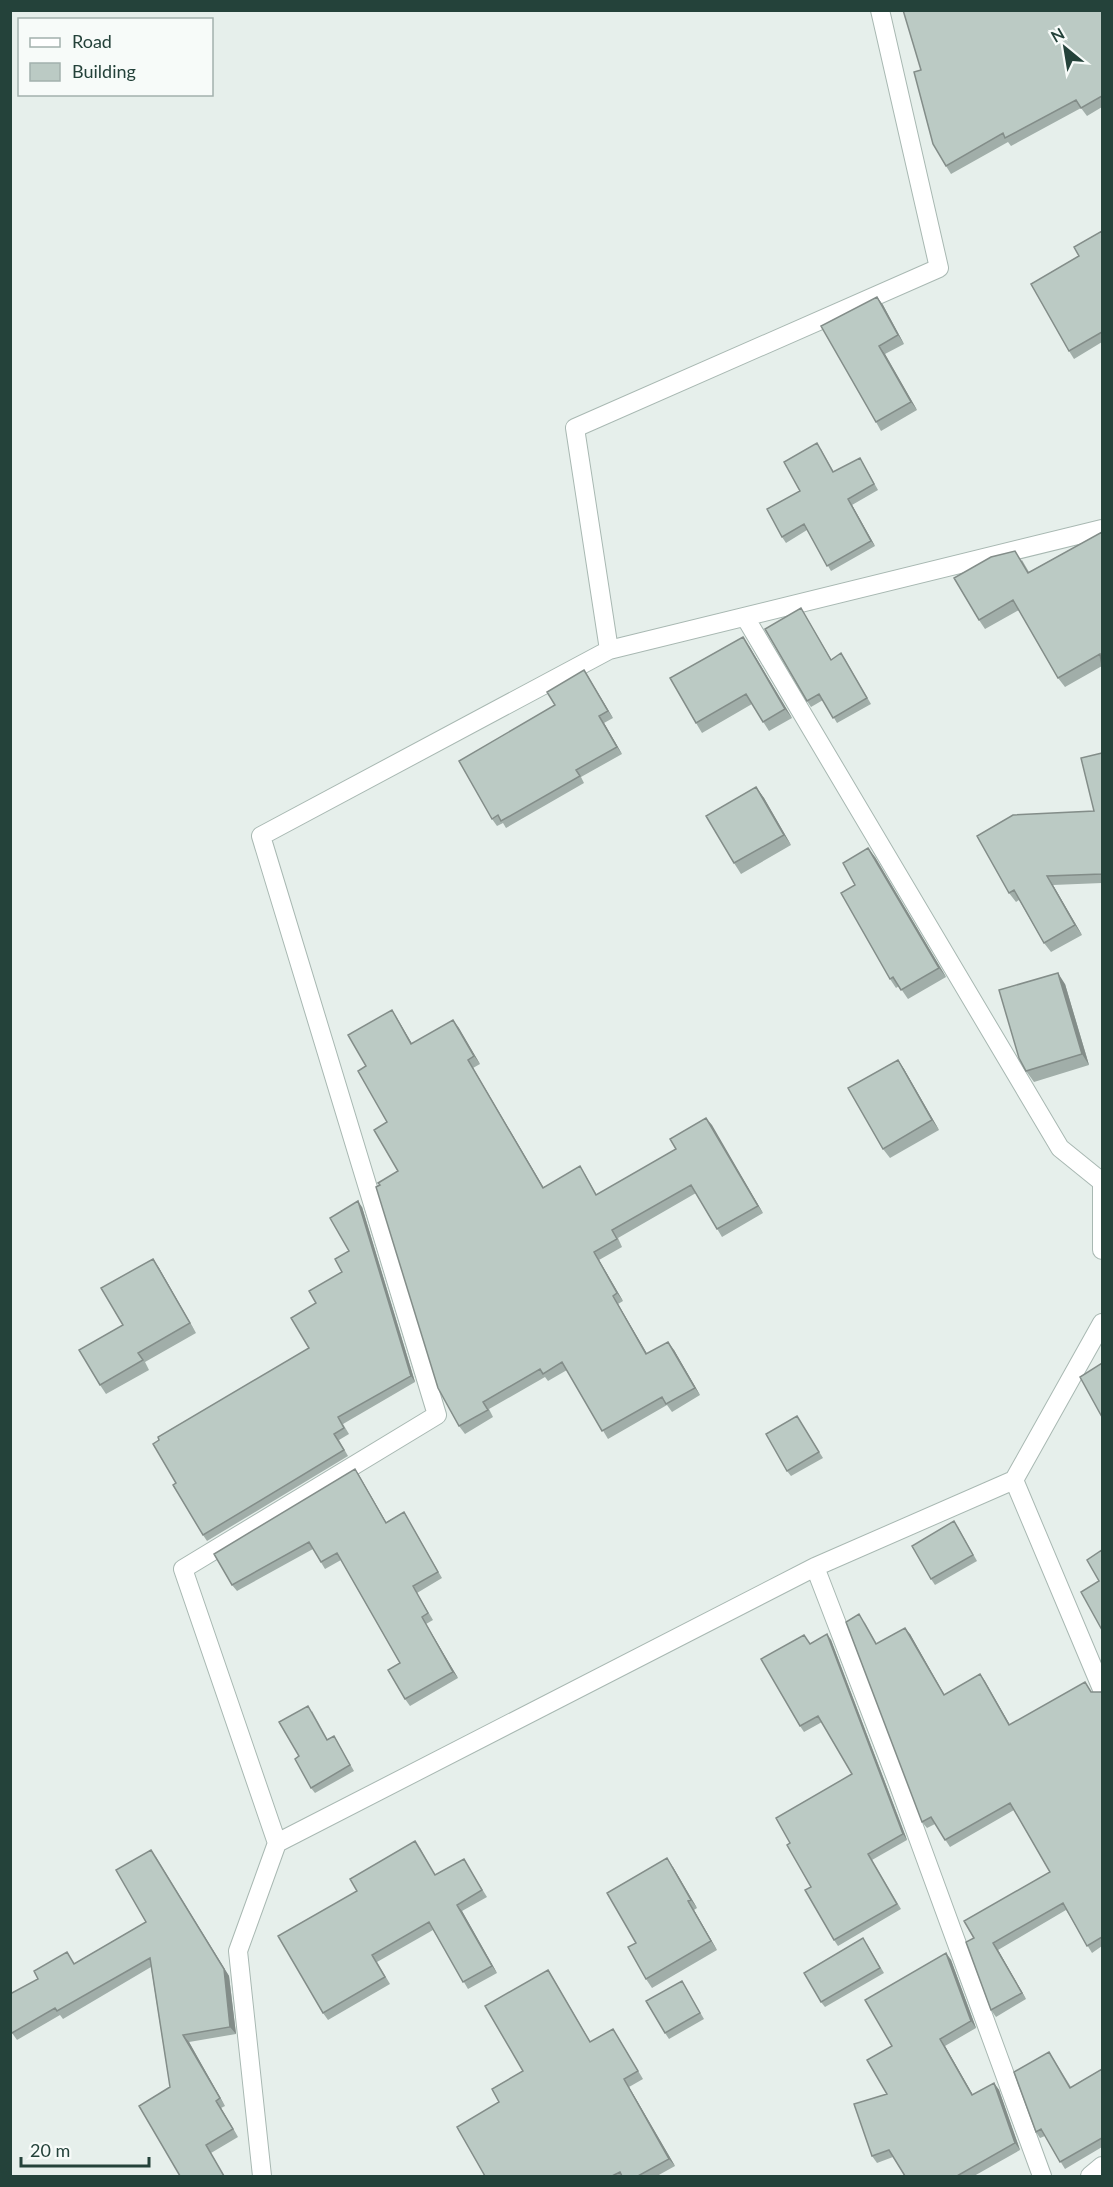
<svg xmlns="http://www.w3.org/2000/svg" width="1113" height="2187" viewBox="0 0 1113 2187" font-family="Lato,sans-serif">
  <style>
    .lines { fill: none; stroke-linecap: round; stroke-linejoin: round }
    .minor-casing { stroke: #a8b8b2; stroke-width: 20 }
    .minor { stroke: #fff; stroke-width: 18 }
    .wall { fill: #a1aea9 }
    .shaded-wall { fill: #838d89 }
    .building { fill: #bbcac4; stroke: #838d89; stroke-width: 1.5 }
  </style>
  <rect width="100%" height="100%" fill="#e6efeb"/>
  <g class="lines">
    <defs>
      <path id="minor" d="M 745,617 L 1060,1148 L 1102,1182 L 1102,1250
        M 609,650 L 1102,529
        M 1014,1480 L 1102,1323
        M 815,1567 L 898,1783 L 1042,2176
        M 277,1843 L 815,1567 L 1014,1480 L 1102,1689
        M 262,2176 L 238,1951 L 277,1843 L 183,1569 L 437,1415 L 261,836 L 609,650 L 575,428 L 939,268 L 880,10
        M 1090,2176 L 1102,2166"/>
    </defs>
    <use href="#minor" class="minor-casing"/>
    <use href="#minor" class="minor"/>
  </g>
  <path class="wall" d="M 1102,10 L 1102,107 L 1087,116 L 1081,108 L 1011,146 L 1008,142 L 951,174 L 946,166 L 921,70 Z
    M 1102,231 L 1102,342 L 1074,359 L 1069,351 L 1079,256 Z
    M 877,297 L 883,305 L 904,344 L 885,354 L 917,410 L 881,431 L 876,422 Z
    M 821,449 L 834,472 L 863,463 L 878,490 L 852,505 L 875,546 L 831,571 L 807,530 L 786,543 L 782,537 L 800,491 Z
    M 1102,532 L 1102,666 L 1065,687 L 1058,678 L 1019,610 L 985,629 L 979,620 L 1022,560 L 1029,572 Z
    M 801,608 L 831,659 L 845,659 L 871,704 L 837,723 L 823,700 L 811,707 L 807,701 Z
    M 749,646 L 792,718 L 769,731 L 752,704 L 702,733 L 696,723 Z
    M 584,670 L 613,718 L 604,723 L 622,754 L 581,777 L 584,783 L 506,828 L 503,823 L 497,826 L 492,819 L 555,705 Z
    M 1102,753 L 1102,883 L 1053,885 L 1082,935 L 1051,952 L 1044,943 L 1019,900 L 1016,902 L 1009,893 L 1094,811 Z
    M 756,787 L 764,798 L 791,845 L 741,874 L 734,863 Z
    M 875,857 L 946,977 L 908,999 L 899,986 L 896,988 L 890,979 Z
    M 1065,984 L 1089,1065 L 1034,1082 L 1026,1071 Z
    M 392,1010 L 412,1044 L 453,1020 L 480,1064 L 473,1068 L 543,1187 L 585,1174 L 597,1195 L 676,1149 L 706,1118 L 763,1213 L 722,1237 L 696,1193 L 618,1238 L 622,1247 L 599,1260 L 623,1301 L 618,1304 L 647,1354 L 674,1350 L 700,1395 L 672,1412 L 667,1405 L 608,1439 L 567,1370 L 548,1381 L 545,1377 L 489,1409 L 493,1417 L 465,1434 L 459,1426 L 387,1122 L 366,1066 Z
    M 898,1060 L 904,1069 L 939,1130 L 890,1158 L 883,1149 Z
    M 362,1207 L 415,1382 L 343,1424 L 349,1434 L 339,1440 L 348,1456 L 207,1541 L 203,1535 L 176,1483 L 309,1348 L 342,1272 Z
    M 153,1259 L 159,1268 L 196,1333 L 145,1362 L 149,1370 L 106,1394 L 100,1385 L 123,1325 Z
    M 797,1416 L 823,1458 L 791,1476 L 787,1471 Z
    M 355,1469 L 386,1522 L 404,1512 L 442,1578 L 417,1593 L 433,1620 L 426,1624 L 458,1678 L 410,1706 L 405,1699 L 400,1663 L 341,1560 L 325,1569 L 313,1549 L 237,1591 L 232,1585 Z
    M 958,1527 L 977,1561 L 935,1585 L 931,1579 Z
    M 864,1621 L 877,1644 L 910,1634 L 944,1695 L 980,1674 L 1010,1725 L 1092,1692 L 1102,1692 L 1102,1946 L 1092,1953 L 1066,1910 L 998,1950 L 1026,1999 L 996,2017 L 991,2010 L 974,1938 L 1050,1872 L 1014,1810 L 950,1847 L 935,1824 L 927,1828 L 922,1822 Z
    M 827,1634 L 831,1640 L 907,1840 L 872,1860 L 901,1909 L 838,1946 L 834,1940 L 811,1887 L 790,1843 L 852,1774 L 822,1722 L 804,1732 L 800,1726 Z
    M 312,1711 L 328,1740 L 334,1736 L 354,1771 L 315,1793 L 311,1788 L 299,1756 Z
    M 420,1848 L 435,1875 L 464,1859 L 468,1866 L 487,1897 L 462,1911 L 497,1973 L 468,1989 L 433,1930 L 377,1962 L 390,1984 L 328,2020 L 323,2013 L 357,1891 Z
    M 156,1857 L 229,1976 L 236,2034 L 189,2042 L 225,2106 L 221,2108 L 238,2137 L 211,2153 L 224,2176 L 170,2087 L 151,1967 L 63,2019 L 60,2015 L 17,2040 L 10,2030 L 75,1963 L 146,1922 Z
    M 673,1867 L 697,1908 L 694,1910 L 717,1950 L 652,1988 L 646,1979 L 636,1943 Z
    M 867,1944 L 884,1973 L 825,2007 L 821,2002 Z
    M 946,1953 L 951,1960 L 976,2028 L 945,2046 L 973,2095 L 994,2083 L 999,2090 L 1020,2150 L 974,2176 L 905,2176 L 893,2157 L 877,2163 L 872,2156 L 887,2094 L 892,2046 Z
    M 548,1970 L 590,2042 L 618,2037 L 643,2079 L 629,2087 L 675,2166 L 657,2176 L 485,2176 L 523,2071 Z
    M 682,1981 L 704,2019 L 669,2039 L 665,2033 Z
    M 1049,2052 L 1071,2087 L 1102,2069 L 1102,2147 L 1065,2169 L 1045,2136 L 1040,2138 L 1036,2132 Z"/>
  <path class="shaded-wall" d="M 877,297 L 883,305 L 904,344 L 898,335 Z
    M 879,346 L 885,354 L 917,410 L 911,402 Z
    M 848,499 L 852,505 L 875,546 L 871,541 Z
    M 743,637 L 749,646 L 792,718 L 785,709 Z
    M 584,670 L 589,678 L 613,718 L 608,711 Z
    M 599,716 L 604,723 L 622,754 L 617,747 Z
    M 756,787 L 764,798 L 791,845 L 784,835 Z
    M 868,848 L 875,857 L 946,977 L 939,968 Z
    M 1047,876 L 1053,885 L 1082,935 L 1075,925 Z
    M 1058,973 L 1065,984 L 1089,1065 L 1082,1054 Z
    M 392,1010 L 397,1018 L 417,1052 L 411,1044 Z
    M 453,1020 L 459,1028 L 480,1064 L 474,1056 Z
    M 468,1060 L 473,1068 L 548,1195 L 543,1188 Z
    M 898,1060 L 904,1069 L 939,1130 L 932,1120 Z
    M 706,1118 L 712,1125 L 763,1213 L 758,1206 Z
    M 358,1201 L 362,1207 L 415,1382 L 411,1376 Z
    M 594,1252 L 599,1260 L 623,1301 L 617,1293 Z
    M 153,1259 L 159,1268 L 196,1333 L 190,1323 Z
    M 613,1296 L 618,1304 L 652,1362 L 646,1354 Z
    M 668,1342 L 674,1350 L 700,1395 L 695,1388 Z
    M 355,1469 L 359,1475 L 390,1529 L 386,1523 Z
    M 422,1617 L 426,1624 L 458,1678 L 453,1672 Z
    M 905,1628 L 910,1634 L 948,1701 L 944,1695 Z
    M 827,1634 L 831,1640 L 907,1840 L 903,1834 Z
    M 980,1674 L 985,1681 L 1014,1732 L 1009,1725 Z
    M 151,1850 L 229,1976 L 236,2034 L 230,2027 Z
    M 667,1858 L 673,1867 L 697,1908 L 691,1900 Z
    M 688,1901 L 694,1910 L 717,1950 L 711,1941 Z
    M 457,1905 L 462,1911 L 497,1973 L 492,1966 Z
    M 993,1943 L 998,1950 L 1026,1999 L 1022,1993 Z
    M 946,1953 L 951,1960 L 976,2028 L 971,2021 Z
    M 548,1970 L 553,1978 L 595,2050 L 590,2042 Z
    M 183,2035 L 189,2042 L 225,2106 L 220,2098 Z
    M 940,2039 L 945,2046 L 977,2102 L 972,2095 Z
    M 624,2079 L 629,2087 L 675,2166 L 669,2159 Z
    M 994,2083 L 999,2090 L 1020,2150 L 1015,2143 Z
    M 216,2101 L 221,2108 L 238,2137 L 233,2129 Z"/>
  <path class="building" d="M 903,10 L 1102,10 L 1102,96 L 1081,108 L 1076,100 L 1005,138 L 1003,133 L 946,166 L 933,144 L 914,72 L 921,70 Z
    M 1102,231 L 1102,332 L 1069,351 L 1031,284 L 1079,256 L 1074,247 Z
    M 877,297 L 898,335 L 879,346 L 911,402 L 876,422 L 821,326 Z
    M 817,443 L 833,472 L 860,458 L 874,484 L 848,499 L 871,541 L 827,566 L 804,524 L 782,537 L 767,509 L 800,491 L 784,462 Z
    M 1102,532 L 1102,665 L 1100,654 L 1058,678 L 1013,600 L 979,620 L 954,578 L 991,557 L 1015,551 L 1028,573 Z
    M 801,608 L 831,660 L 841,653 L 867,698 L 833,718 L 819,694 L 807,701 L 765,629 Z
    M 743,637 L 785,709 L 763,722 L 746,694 L 696,723 L 670,678 Z
    M 584,670 L 608,711 L 599,716 L 617,747 L 576,770 L 580,776 L 501,821 L 498,815 L 492,819 L 459,761 L 555,705 L 547,692 Z
    M 1102,753 L 1102,874 L 1047,876 L 1075,925 L 1044,943 L 1014,890 L 1009,893 L 977,836 L 1013,815 L 1094,811 L 1081,758 Z
    M 756,787 L 784,835 L 734,863 L 706,816 Z
    M 868,848 L 939,968 L 901,990 L 893,977 L 890,979 L 841,893 L 855,885 L 843,863 Z
    M 1058,973 L 1082,1054 L 1026,1071 L 1019,1058 L 999,990 Z
    M 392,1010 L 411,1044 L 453,1020 L 474,1056 L 468,1060 L 543,1188 L 580,1166 L 596,1195 L 676,1149 L 670,1139 L 706,1118 L 758,1206 L 717,1229 L 691,1185 L 612,1230 L 617,1239 L 594,1252 L 617,1293 L 613,1296 L 646,1354 L 668,1342 L 695,1388 L 666,1404 L 662,1397 L 602,1431 L 562,1362 L 543,1374 L 540,1369 L 483,1402 L 488,1410 L 459,1426 L 438,1388 L 376,1187 L 380,1185 L 378,1183 L 398,1171 L 374,1130 L 387,1122 L 358,1071 L 366,1066 L 348,1035 Z
    M 898,1060 L 932,1120 L 883,1149 L 848,1088 Z
    M 358,1201 L 411,1376 L 338,1417 L 344,1428 L 334,1434 L 344,1450 L 203,1535 L 173,1485 L 176,1483 L 153,1444 L 159,1440 L 158,1437 L 309,1348 L 291,1318 L 316,1303 L 309,1291 L 342,1272 L 335,1259 L 349,1251 L 330,1218 Z
    M 153,1259 L 190,1323 L 138,1353 L 143,1360 L 100,1385 L 79,1350 L 123,1325 L 101,1288 Z
    M 1102,1363 L 1102,1417 L 1080,1377 Z
    M 797,1416 L 819,1452 L 787,1471 L 766,1434 Z
    M 355,1469 L 386,1523 L 404,1512 L 438,1572 L 413,1586 L 428,1613 L 422,1617 L 453,1672 L 405,1699 L 388,1670 L 400,1663 L 337,1553 L 321,1562 L 309,1542 L 232,1585 L 214,1554 Z
    M 954,1521 L 973,1555 L 931,1579 L 912,1546 Z
    M 1102,1550 L 1102,1630 L 1081,1592 L 1099,1581 L 1087,1560 Z
    M 859,1614 L 876,1644 L 905,1628 L 944,1695 L 980,1674 L 1009,1725 L 1085,1682 L 1091,1692 L 1102,1692 L 1102,1937 L 1087,1946 L 1063,1903 L 993,1943 L 1022,1993 L 991,2010 L 966,1942 L 974,1938 L 964,1921 L 1050,1872 L 1010,1803 L 945,1840 L 931,1817 L 922,1822 L 846,1622 Z
    M 827,1634 L 903,1834 L 868,1854 L 897,1904 L 834,1940 L 805,1890 L 811,1887 L 787,1845 L 790,1843 L 776,1818 L 852,1774 L 818,1716 L 800,1726 L 761,1659 L 804,1635 L 810,1644 Z
    M 308,1706 L 327,1740 L 334,1736 L 350,1765 L 311,1788 L 295,1759 L 299,1756 L 279,1722 Z
    M 415,1841 L 435,1875 L 464,1859 L 482,1890 L 457,1905 L 492,1966 L 463,1982 L 429,1922 L 372,1955 L 385,1977 L 323,2013 L 278,1936 L 357,1891 L 350,1879 Z
    M 151,1850 L 224,1969 L 230,2027 L 183,2035 L 220,2098 L 216,2101 L 233,2129 L 206,2145 L 224,2176 L 180,2176 L 139,2106 L 170,2087 L 150,1958 L 57,2011 L 55,2008 L 12,2033 L 10,2030 L 10,1994 L 38,1979 L 34,1971 L 67,1952 L 74,1964 L 146,1922 L 116,1870 Z
    M 667,1858 L 691,1900 L 688,1901 L 711,1941 L 646,1979 L 628,1947 L 636,1943 L 607,1893 Z
    M 863,1938 L 880,1968 L 821,2002 L 804,1973 Z
    M 946,1953 L 971,2021 L 940,2039 L 972,2095 L 994,2083 L 1015,2143 L 957,2176 L 905,2176 L 889,2150 L 872,2156 L 854,2104 L 887,2094 L 867,2060 L 892,2046 L 865,2000 Z
    M 548,1970 L 590,2042 L 613,2029 L 638,2071 L 624,2079 L 669,2159 L 638,2176 L 622,2176 L 620,2172 L 612,2176 L 485,2176 L 457,2127 L 499,2102 L 492,2089 L 523,2071 L 485,2006 Z
    M 682,1981 L 700,2013 L 665,2033 L 646,2001 Z
    M 1049,2052 L 1070,2088 L 1102,2069 L 1102,2138 L 1060,2162 L 1041,2129 L 1036,2132 L 1014,2072 Z"/>
  <rect width="1113" height="2187" fill="none" stroke="#24423a" stroke-width="24"/>
  <rect x="18" y="18" width="195" height="78" fill="#f7fbf9" stroke="#a3b1ad" stroke-width="1.5"/>
  <rect x="30" y="38" width="30" height="9" fill="#ffffff" stroke="#a3b1ad" stroke-width="1.5"/>
  <text x="72" y="48" font-size="18" fill="#24423a">Road</text>
  <rect x="30" y="63" width="30" height="18" fill="#bbcac4" stroke="#a3b1ad" stroke-width="1.5"/>
  <text x="72" y="78" font-size="18" fill="#24423a">Building</text>
  <g transform="translate(1065 48) rotate(330)" stroke="#f7fbf9" stroke-width="4.5" paint-order="stroke">
  <path d="M0-4.5L10 22L0 15L-10 22Z" fill="#24423a"/>
  <text y="-9" font-size="16" font-weight="bold" text-anchor="middle" fill="#24423a">N</text>
  </g>
  <path d="M21 2157v9h128v-9" fill="none" stroke="#24423a" stroke-width="3"/>
  <text x="30" y="2157" font-size="18" fill="#24423a" stroke="#f7fbf9" stroke-width="4.5" paint-order="stroke">20 m</text>
</svg>
